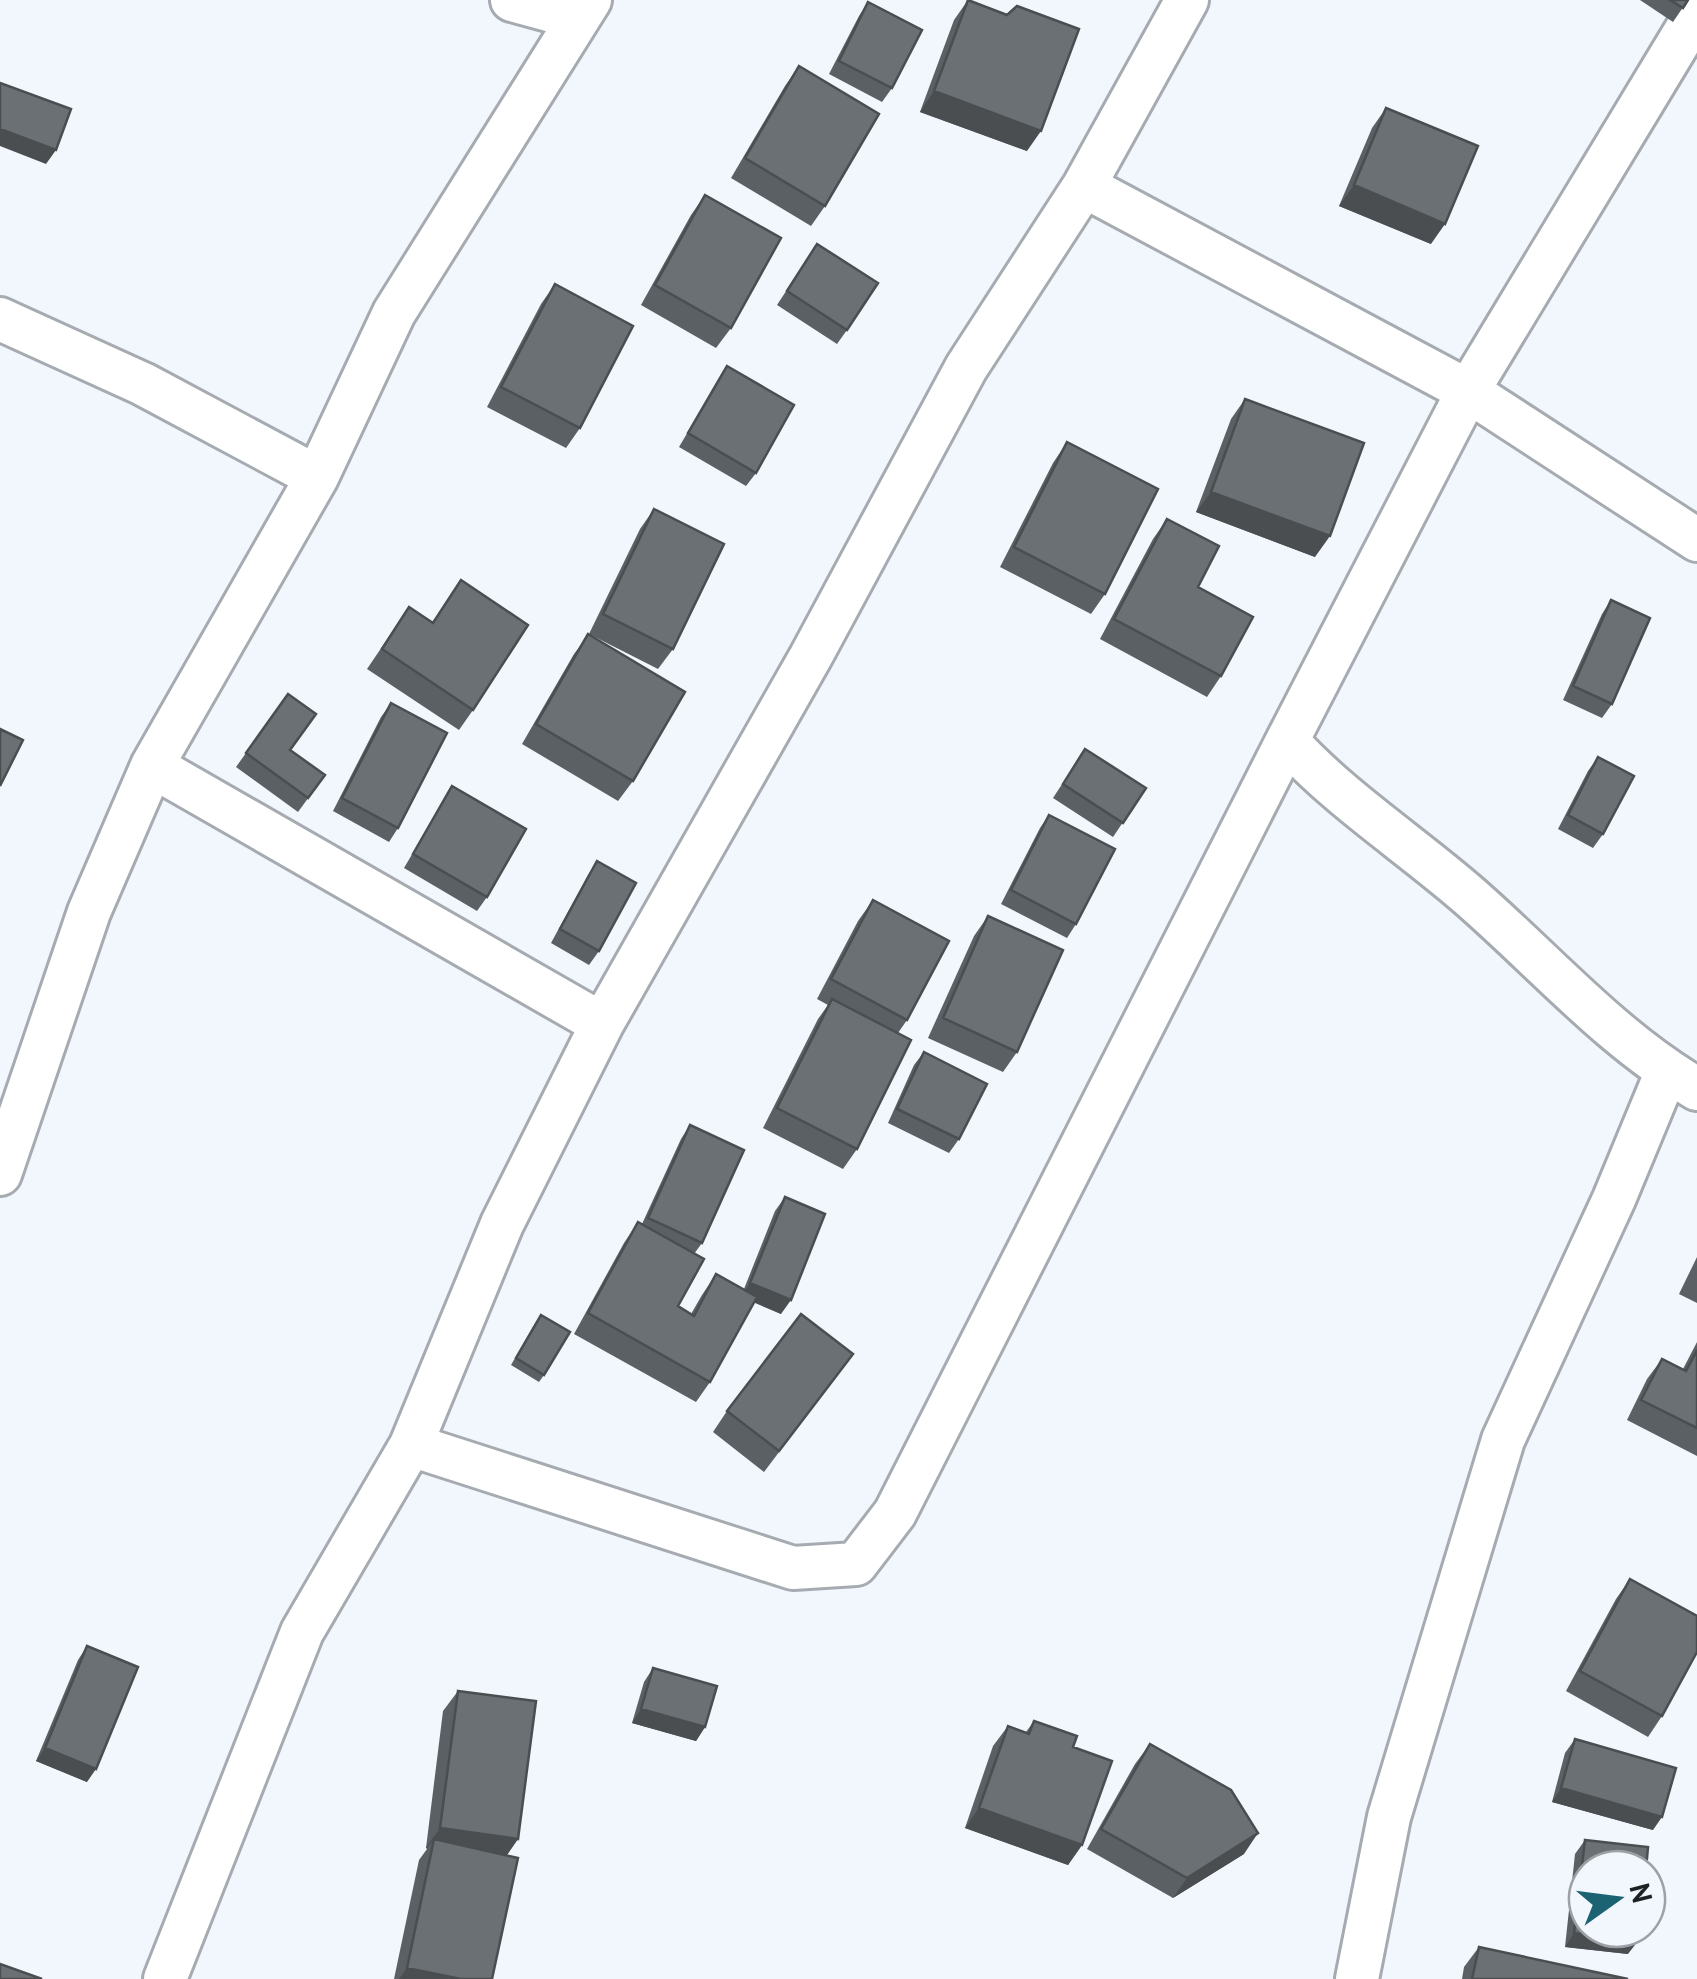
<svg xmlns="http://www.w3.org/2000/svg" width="1697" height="1979" viewBox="0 0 1697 1979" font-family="'PT Sans',sans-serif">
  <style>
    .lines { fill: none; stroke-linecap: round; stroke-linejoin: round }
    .minor-casing { stroke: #a5abb0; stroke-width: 48 }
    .minor { stroke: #fff; stroke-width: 42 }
    .wall { fill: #5b6064 }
    .shaded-wall { fill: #4a4e51 }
    .building { fill: #6a7074; stroke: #4a4e51; stroke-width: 2.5 }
  </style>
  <rect width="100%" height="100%" fill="#f1f7fd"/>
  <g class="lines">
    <defs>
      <path id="minor" d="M 512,0 L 578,18
        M 1697,12 L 1468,391 L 1287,741 C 1341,800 1408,843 1468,895 C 1543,960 1611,1039 1697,1089
        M 1084,186 L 1468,391 L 1697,540
        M 0,319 L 143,384 L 317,477
        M 152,766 L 602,1024
        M 0,1174 L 89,912 L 152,766 L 317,477 L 394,313 L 590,0
        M 411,1445 L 793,1568 L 856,1564 L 895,1513 L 1287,741
        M 165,1979 L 302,1632 L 411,1445 L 502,1224 L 602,1024 L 811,656 L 966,368 L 1084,186 L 1187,0
        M 1357,1979 L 1389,1817 L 1503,1440 L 1614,1199 L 1667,1071"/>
    </defs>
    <use href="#minor" class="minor-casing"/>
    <use href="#minor" class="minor"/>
  </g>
  <path class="wall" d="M 968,0 L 1027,151 L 920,112 L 954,20 Z
    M 1640,0 L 1688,0 L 1673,22 Z
    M 868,2 L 892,88 L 882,102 L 829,74 L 859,16 Z
    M 799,66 L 825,206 L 811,226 L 731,178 L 785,86 Z
    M 1386,108 L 1431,244 L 1339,206 L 1372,128 Z
    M 705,195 L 731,328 L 716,348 L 641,305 L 691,215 Z
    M 817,244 L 847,330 L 837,344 L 777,305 Z
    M 555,284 L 580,428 L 566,448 L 487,407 L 541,304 Z
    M 727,366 L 756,473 L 746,486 L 679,447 Z
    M 1245,399 L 1315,557 L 1196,512 L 1231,419 Z
    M 1067,442 L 1105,594 L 1091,614 L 1000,567 L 1053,463 Z
    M 654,509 L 673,649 L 658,669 L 591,635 L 633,781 L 618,801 L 522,744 L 574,654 L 589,634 L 640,529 Z
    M 1167,519 L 1221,676 L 1207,697 L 1100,639 L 1153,539 Z
    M 461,580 L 473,710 L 459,730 L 367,669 L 409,607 L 433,623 Z
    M 1611,600 L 1612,704 L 1602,718 L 1563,700 L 1602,614 Z
    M 288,694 L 291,750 L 325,775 L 298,812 L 236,767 Z
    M 391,703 L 398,828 L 389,842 L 333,811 L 381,717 Z
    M 1085,749 L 1146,788 L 1113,837 L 1053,798 Z
    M 1598,757 L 1603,834 L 1593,848 L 1558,829 L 1588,771 Z
    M 452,786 L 487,897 L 477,911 L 404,868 Z
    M 1049,815 L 1076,924 L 1067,938 L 1001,904 L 1040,828 Z
    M 597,861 L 599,951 L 589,965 L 551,943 L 588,875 Z
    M 873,900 L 907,1020 L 898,1033 L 857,1149 L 843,1169 L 763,1128 L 818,1019 L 828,1005 L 817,999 L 858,921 Z
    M 988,916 L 1017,1052 L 1003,1072 L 928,1038 L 974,936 Z
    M 924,1052 L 959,1139 L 949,1153 L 888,1123 L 914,1065 Z
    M 690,1125 L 702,1243 L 694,1254 L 678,1306 L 691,1314 L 702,1295 L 716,1274 L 744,1289 L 775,1211 L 785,1197 L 781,1314 L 754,1302 L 710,1382 L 696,1402 L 574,1334 L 624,1243 L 638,1222 L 642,1224 L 681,1139 Z
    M 1697,1257 L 1697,1303 L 1679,1294 Z
    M 536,1322 L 544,1375 L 539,1382 L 511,1365 Z
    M 1697,1342 L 1697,1456 L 1627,1420 L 1647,1379 L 1662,1359 L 1683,1369 Z
    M 838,1374 L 764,1472 L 713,1432 L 727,1411 Z
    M 1630,1579 L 1662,1716 L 1648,1737 L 1566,1691 L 1616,1599 Z
    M 87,1646 L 87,1782 L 36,1761 L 78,1660 Z
    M 653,1668 L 705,1727 L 696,1741 L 632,1723 L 644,1682 Z
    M 458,1691 L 518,1839 L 507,1855 L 492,1979 L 394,1979 L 419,1860 L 427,1849 L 426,1848 L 443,1711 Z
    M 1034,1721 L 1073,1747 L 1082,1845 L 1068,1865 L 965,1828 L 993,1746 L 1008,1726 L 1026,1732 Z
    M 1575,1739 L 1653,1830 L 1552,1802 L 1565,1753 Z
    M 1150,1744 L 1244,1854 L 1173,1898 L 1087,1849 L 1135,1764 Z
    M 1585,1840 L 1628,1954 L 1565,1947 L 1575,1854 Z
    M 1479,1947 L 1628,1979 L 1462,1979 L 1464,1967 Z"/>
  <path class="shaded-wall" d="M 934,91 L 1041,131 L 1027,151 L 920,112 Z
    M 0,129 L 56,150 L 46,164 L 0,146 Z
    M 1354,185 L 1445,224 L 1431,244 L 1339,206 Z
    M 1211,492 L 1330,536 L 1315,557 L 1196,512 Z
    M 750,1283 L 791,1300 L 781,1314 L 741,1297 Z
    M 641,1709 L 705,1727 L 696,1741 L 632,1723 Z
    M 45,1748 L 96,1769 L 87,1782 L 36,1761 Z
    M 1561,1788 L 1662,1817 L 1653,1830 L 1552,1802 Z
    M 979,1808 L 1082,1845 L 1068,1865 L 965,1828 Z
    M 440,1828 L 518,1839 L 504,1859 L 434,1839 L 427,1848 L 426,1848 Z
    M 1258,1833 L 1244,1854 L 1173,1898 L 1187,1878 Z
    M 1574,1933 L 1638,1941 L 1628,1954 L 1565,1947 Z
    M 407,1968 L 461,1979 L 399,1979 Z"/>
  <path class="building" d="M 968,0 L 1007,15 L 1017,6 L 1079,29 L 1041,131 L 934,91 Z
    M 1670,0 L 1688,0 L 1683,8 Z
    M 868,2 L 922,30 L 892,88 L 839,61 Z
    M 799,66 L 879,114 L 825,206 L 745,158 Z
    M 0,83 L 71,109 L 56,150 L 0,129 Z
    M 1386,108 L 1478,146 L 1445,224 L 1354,185 Z
    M 705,195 L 781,238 L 731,328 L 655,285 Z
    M 817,244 L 878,283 L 847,330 L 787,291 Z
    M 555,284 L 633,326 L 580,428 L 501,387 Z
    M 727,366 L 794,405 L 756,473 L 688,433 Z
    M 1245,399 L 1364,443 L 1330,536 L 1211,492 Z
    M 1067,442 L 1158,489 L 1105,594 L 1014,547 Z
    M 654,509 L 724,544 L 673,649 L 603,614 Z
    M 1167,519 L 1219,546 L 1198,587 L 1253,617 L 1221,676 L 1114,619 Z
    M 461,580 L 528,625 L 473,710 L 382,649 L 409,607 L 433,623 Z
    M 1611,600 L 1650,618 L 1612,704 L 1573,686 Z
    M 588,634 L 685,692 L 633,781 L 536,724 Z
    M 288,694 L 316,714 L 290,750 L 325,775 L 308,798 L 246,753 Z
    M 391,703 L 447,733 L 398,828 L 342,798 Z
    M 0,729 L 23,740 L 0,786 Z
    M 1085,749 L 1146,788 L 1123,823 L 1063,784 Z
    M 1598,757 L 1634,776 L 1603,834 L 1568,815 Z
    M 452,786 L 526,829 L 487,897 L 413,854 Z
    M 1049,815 L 1115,849 L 1076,924 L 1011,890 Z
    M 597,861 L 636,883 L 599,951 L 560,929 Z
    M 873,900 L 949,941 L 907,1020 L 831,979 Z
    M 988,916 L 1063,950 L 1017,1052 L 943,1018 Z
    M 832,999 L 911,1040 L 857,1149 L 777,1108 Z
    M 924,1052 L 987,1084 L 959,1139 L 897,1109 Z
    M 690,1125 L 744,1150 L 702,1243 L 648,1218 Z
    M 785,1197 L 825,1214 L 791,1300 L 750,1283 Z
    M 638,1222 L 704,1259 L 678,1306 L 694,1316 L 716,1274 L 757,1297 L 710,1382 L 588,1313 Z
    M 801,1314 L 853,1354 L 779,1451 L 727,1411 Z
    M 541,1315 L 570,1332 L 544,1375 L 516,1358 Z
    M 1697,1350 L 1697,1428 L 1641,1400 L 1662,1359 L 1686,1371 Z
    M 1630,1579 L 1697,1616 L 1697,1652 L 1662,1716 L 1580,1671 Z
    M 87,1646 L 138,1667 L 96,1769 L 45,1748 Z
    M 653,1668 L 717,1686 L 705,1727 L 641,1709 Z
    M 458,1691 L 536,1701 L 518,1839 L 440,1828 Z
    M 1034,1721 L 1077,1736 L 1073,1747 L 1112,1761 L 1082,1845 L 979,1808 L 1008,1726 L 1029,1734 Z
    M 1575,1739 L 1676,1768 L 1662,1817 L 1561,1788 Z
    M 1150,1744 L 1231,1790 L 1258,1833 L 1187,1878 L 1101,1829 Z
    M 434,1839 L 518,1858 L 492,1979 L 461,1979 L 407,1968 Z
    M 1585,1840 L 1648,1847 L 1646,1869 L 1587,1869 L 1587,1929 L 1639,1929 L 1638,1941 L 1574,1933 Z
    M 1479,1947 L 1628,1979 L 1472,1979 Z
    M 0,1964 L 42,1979 L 0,1979 Z"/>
  <g transform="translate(1617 1899) rotate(76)"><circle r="48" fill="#f1f7fd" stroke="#9da1a6" stroke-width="2.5"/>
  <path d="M0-8L18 38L0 25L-18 38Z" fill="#1b6372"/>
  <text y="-15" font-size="28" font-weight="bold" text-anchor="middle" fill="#1e2123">N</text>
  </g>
</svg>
